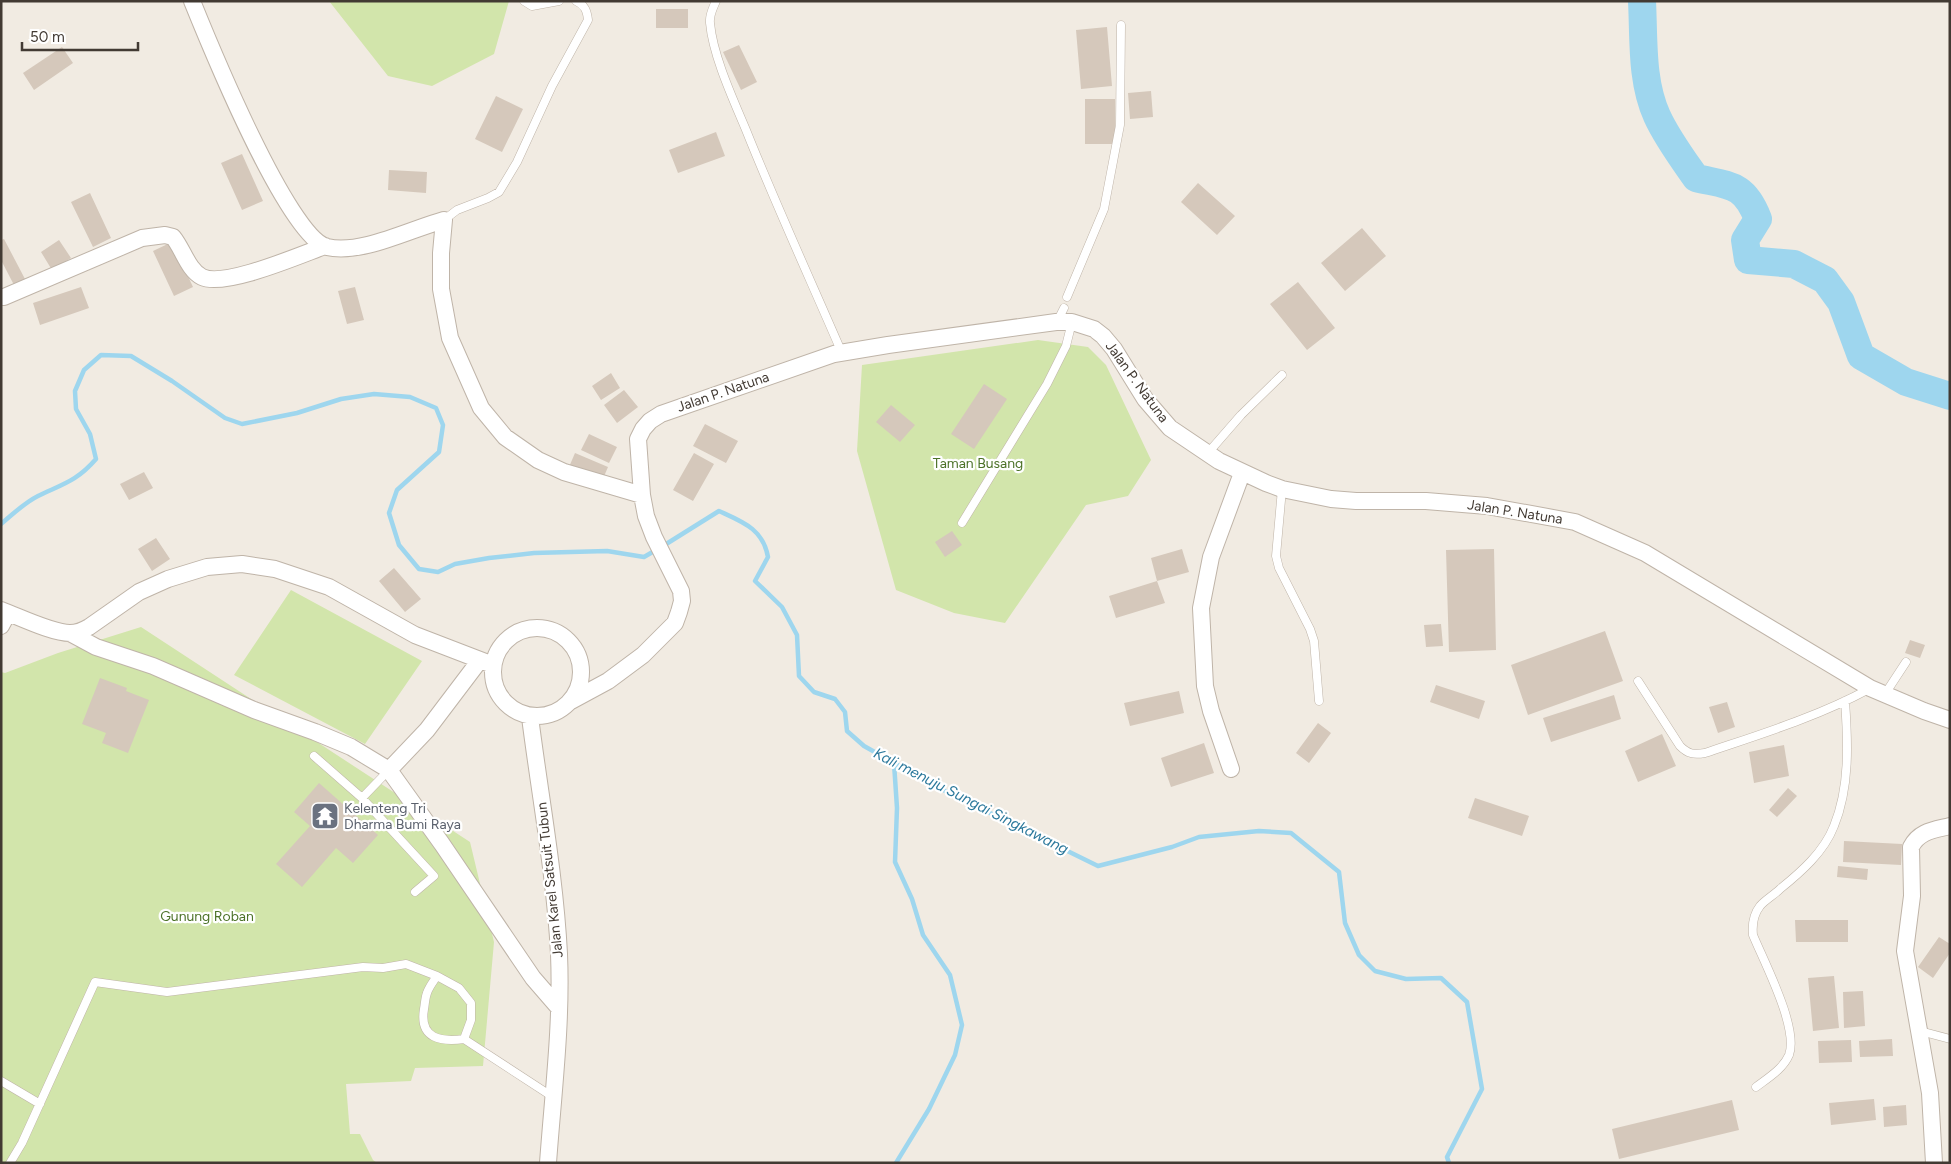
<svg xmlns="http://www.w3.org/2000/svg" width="1951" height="1164" viewBox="0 0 1951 1164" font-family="Figtree,sans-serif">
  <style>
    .green { fill: #d2e5ab }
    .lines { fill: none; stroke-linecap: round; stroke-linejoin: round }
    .stream { stroke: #9ed6ee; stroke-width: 4.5 }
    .river { stroke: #9ed6ee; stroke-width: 28 }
    .building { fill: #d5c8bb }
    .lane-casing { stroke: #bfb4a8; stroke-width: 9 }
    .street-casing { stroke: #bfb4a8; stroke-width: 18 }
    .lane { stroke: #fff; stroke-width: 8 }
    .street { stroke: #fff; stroke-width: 16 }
    .labels { text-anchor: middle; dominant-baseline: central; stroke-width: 4.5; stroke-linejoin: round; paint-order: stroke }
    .street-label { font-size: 14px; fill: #423a33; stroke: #fff }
    .park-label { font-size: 14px; fill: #4c7228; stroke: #fff }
    .worship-label { font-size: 14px; fill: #5b616d; stroke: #fff; text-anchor: start }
    .water-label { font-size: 15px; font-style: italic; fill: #2c799c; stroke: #fff }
  </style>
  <rect width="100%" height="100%" fill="#f1ebe2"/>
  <path class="green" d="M 329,1 L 509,1 L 494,54 L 432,86 L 388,76 Z
    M 1038,340 L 1088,347 L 1106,365 L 1151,460 L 1128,496 L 1086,505 L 1005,623 L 954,613 L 896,590 L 857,451 L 862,365 Z
    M 291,590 L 422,661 L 365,744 L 234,675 Z
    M 141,627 L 470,842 L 494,942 L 483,1066 L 415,1068 L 411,1081 L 346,1084 L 350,1134 L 360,1134 L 373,1160 L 377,1163 L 1,1163 L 1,672 L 5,673 L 58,653 Z"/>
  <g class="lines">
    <path class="stream" d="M 1,524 C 13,514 24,503 38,496 C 63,484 77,481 96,459 L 90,434 L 76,409 L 75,391 L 84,370 L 101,355 L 131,356 L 172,381 L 225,418 L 242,424 L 297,413 L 341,399 L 374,394 L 410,397 L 436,408 L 443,425 L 439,452 L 397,490 L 389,513 L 399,545 L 419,569 L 438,572 L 455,564 L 489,558 L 534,553 L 607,551 L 644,557 L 656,550
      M 663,546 L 719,511 C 743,522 763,529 768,557 L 755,581 L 782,607 L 797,635 L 799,676 L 814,692 L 835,699 L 845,712 L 847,731 L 864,746 L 937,787 L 1098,866 L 1172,847 L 1199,837 L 1259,831 L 1291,833 L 1339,872 L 1345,923 L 1359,955 L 1375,971 L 1406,979 L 1441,978 L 1467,1002 L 1482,1089 L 1447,1157 L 1449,1163
      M 894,763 L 897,808 L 895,862 L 912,899 L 923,935 L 950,975 L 962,1025 L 955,1055 L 929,1109 L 896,1163"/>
    <path class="river" d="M 1642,1 C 1644,39 1641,81 1657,116 C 1667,138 1682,158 1696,178 C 1730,186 1744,183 1758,219 L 1745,240 L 1748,260 L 1794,264 L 1825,280 L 1841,302 L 1861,356 L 1906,382 L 1950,396"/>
  </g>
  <path class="building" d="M 656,9 L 688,9 L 688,28 L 656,28 Z
    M 1107,27 L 1112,86 L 1081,89 L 1076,30 Z
    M 739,45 L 757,82 L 741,90 L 723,52 Z
    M 62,47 L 73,63 L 34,90 L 23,73 Z
    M 1151,91 L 1153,117 L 1130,119 L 1128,93 Z
    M 496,96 L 523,109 L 502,152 L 475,139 Z
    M 1085,99 L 1115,99 L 1115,144 L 1085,144 Z
    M 716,132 L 725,156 L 678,173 L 669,150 Z
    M 242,154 L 263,201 L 242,210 L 221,163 Z
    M 389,170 L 427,172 L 426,193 L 388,190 Z
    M 1198,183 L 1235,216 L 1217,235 L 1181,202 Z
    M 90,193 L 111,238 L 93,247 L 71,202 Z
    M 1362,228 L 1386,256 L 1345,291 L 1321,263 Z
    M 4,239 L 25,279 L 14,285 L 1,260 L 1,240 Z
    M 59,240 L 71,258 L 52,270 L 41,252 Z
    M 172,242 L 193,287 L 174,296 L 153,251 Z
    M 1298,282 L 1335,328 L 1307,350 L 1270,304 Z
    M 81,287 L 89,308 L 40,325 L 33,303 Z
    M 355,287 L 364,320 L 347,324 L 338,291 Z
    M 611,373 L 620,388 L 601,400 L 592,386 Z
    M 984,384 L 1007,399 L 974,449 L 951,434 Z
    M 624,390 L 638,407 L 617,423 L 604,405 Z
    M 891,405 L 915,425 L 900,442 L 876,422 Z
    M 705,424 L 738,441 L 726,463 L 693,446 Z
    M 589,434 L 617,447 L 609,463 L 581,450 Z
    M 575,453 L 608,467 L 602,481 L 569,467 Z
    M 694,453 L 714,464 L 693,501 L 673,490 Z
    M 144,472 L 153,488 L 129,500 L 120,484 Z
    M 952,531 L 962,545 L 945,557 L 935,542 Z
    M 156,538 L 170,559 L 152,571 L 138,549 Z
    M 1182,549 L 1189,572 L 1157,581 L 1151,558 Z
    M 1494,549 L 1496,650 L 1449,652 L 1446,550 Z
    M 394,568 L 421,599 L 405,612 L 379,581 Z
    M 1157,581 L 1165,603 L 1116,618 L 1109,596 Z
    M 1441,624 L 1443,646 L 1426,647 L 1424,625 Z
    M 1605,631 L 1623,681 L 1528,715 L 1511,665 Z
    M 1910,640 L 1925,645 L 1920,658 L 1905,653 Z
    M 100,678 L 127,688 L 126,691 L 149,700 L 128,753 L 102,743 L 106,733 L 82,724 Z
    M 1436,685 L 1485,701 L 1479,719 L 1430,702 Z
    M 1179,691 L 1184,713 L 1130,726 L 1124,703 Z
    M 1614,695 L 1621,719 L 1551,742 L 1543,718 Z
    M 1727,702 L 1735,727 L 1718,733 L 1709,707 Z
    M 1318,723 L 1331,733 L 1309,763 L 1296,753 Z
    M 1662,734 L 1676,766 L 1638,782 L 1625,751 Z
    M 1204,743 L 1214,773 L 1171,787 L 1161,758 Z
    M 1784,745 L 1789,776 L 1754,783 L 1749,752 Z
    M 319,783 L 378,835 L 353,863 L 336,848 L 302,887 L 276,864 L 310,826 L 294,812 Z
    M 1788,788 L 1797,796 L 1777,817 L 1769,810 Z
    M 1475,798 L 1529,816 L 1522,836 L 1468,818 Z
    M 1844,841 L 1902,844 L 1901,865 L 1843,862 Z
    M 1838,866 L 1868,869 L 1867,880 L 1837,877 Z
    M 1795,920 L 1848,920 L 1848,942 L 1796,942 Z
    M 1939,937 L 1950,944 L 1950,953 L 1933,978 L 1918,967 Z
    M 1834,976 L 1839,1028 L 1813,1031 L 1808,978 Z
    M 1863,991 L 1865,1026 L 1844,1028 L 1843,992 Z
    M 1892,1039 L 1893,1056 L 1860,1057 L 1859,1041 Z
    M 1851,1040 L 1852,1062 L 1819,1063 L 1818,1041 Z
    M 1874,1099 L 1876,1120 L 1831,1125 L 1829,1103 Z
    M 1732,1100 L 1739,1130 L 1619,1159 L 1612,1129 Z
    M 1906,1105 L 1907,1125 L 1884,1127 L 1883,1107 Z"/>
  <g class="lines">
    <defs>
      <path id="lane" d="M 524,1 L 532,6 L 559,1
        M 716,1 C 713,8 709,15 710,23 C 713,56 733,99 746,130 C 776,205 810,279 842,353
        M 444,220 L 457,210 L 488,198 L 499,192 L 517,162 L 552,86 L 588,20 C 587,11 585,5 576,1
        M 1067,297 L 1104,209 L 1120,125 L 1121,25
        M 1057,322 L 1064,308
        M 1207,454 L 1241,415 L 1282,375
        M 1282,489 L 1276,556 L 1279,568 L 1310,629 L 1314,641 L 1319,701
        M 962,523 L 1047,384 L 1066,346 L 1072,322
        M 1638,681 L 1680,746 C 1688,754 1694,755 1705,753 C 1761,734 1817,717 1869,689
        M 1885,694 L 1906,662
        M 314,756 L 362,798
        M 389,770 L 362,798 L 434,876 L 415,892
        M 437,976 C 433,982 429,987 427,993 C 425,998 425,1004 424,1009 C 419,1039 441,1042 464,1039
        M 1920,1031 L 1950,1039
        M 1,1081 L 40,1104
        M 1756,1087 C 1768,1078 1783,1069 1789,1055 C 1799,1028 1764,962 1753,935 C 1752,925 1753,915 1760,906 C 1765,900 1774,895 1780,889 C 1801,872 1824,852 1834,826 C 1850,787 1848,742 1845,701
        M 10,1163 L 22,1143 L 95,982 L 167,992 L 363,967 L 383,968 L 406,964 L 437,976 L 459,988 L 471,1003 L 471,1020 L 464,1039 L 553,1097"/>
      <path id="street" d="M 192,1 C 209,43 288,237 327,247 C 361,255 411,229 444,220 L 441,253 L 441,289 L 450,338 L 481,408 L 505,437 L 538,460 L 564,472 L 642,495
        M 4,297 L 142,238 L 165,235 L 173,237 C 183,249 188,270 202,277 C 224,288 300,255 325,246
        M 1,610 C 20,617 52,633 70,633 C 77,633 84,630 89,627 L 139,592 L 168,579 L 207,567 L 242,564 L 275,569 L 329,587 L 415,635 L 493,665
        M 1,626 L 8,613
        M493 672a44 44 0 1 1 88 0a44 44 0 1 1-88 0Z
        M 70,633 L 96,647 L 153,666 L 254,710 L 315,732 L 351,747 L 389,770 L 442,844 L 533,978 L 559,1008
        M 571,701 L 608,681 L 643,655 L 675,623 L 679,612 L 682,601 L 681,591 L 654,537 L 646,516 L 642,495 L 638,439 L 643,429 L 650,421 L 661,414 L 834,354 L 888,345 L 1056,322 L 1072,322 L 1094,329 L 1103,336 L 1114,349 L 1145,399 L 1170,428 L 1219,461 L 1266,483 L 1282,489 L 1331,499 L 1356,501 L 1426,501 L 1487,506 L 1575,522 L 1645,553 L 1870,688 L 1924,711 L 1950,720
        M 530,717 C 540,796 555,875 559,954 C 562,1023 553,1094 548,1163
        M 1231,769 L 1211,711 L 1205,686 L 1201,608 L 1211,557 L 1242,473
        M 389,770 L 427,730 L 480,660
        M 1934,1163 L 1930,1093 L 1905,951 L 1912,896 L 1911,847 C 1919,831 1934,830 1950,826"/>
    </defs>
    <use href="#lane" class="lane-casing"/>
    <use href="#street" class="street-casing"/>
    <use href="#lane" class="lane"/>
    <use href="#street" class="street"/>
  </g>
  <defs>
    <symbol id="temple-square" viewBox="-11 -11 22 22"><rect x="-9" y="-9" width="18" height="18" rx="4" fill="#6b7280" stroke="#fff"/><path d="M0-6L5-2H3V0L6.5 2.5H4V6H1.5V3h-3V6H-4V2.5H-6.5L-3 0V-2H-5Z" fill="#fff"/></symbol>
  </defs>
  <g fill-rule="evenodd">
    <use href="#temple-square" x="309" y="800" width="32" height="32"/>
  </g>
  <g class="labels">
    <g class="street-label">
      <text transform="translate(1137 382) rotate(54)">Jalan P. Natuna</text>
      <text transform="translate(723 392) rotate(-19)">Jalan P. Natuna</text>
      <text transform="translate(1515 512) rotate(9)">Jalan P. Natuna</text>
      <text transform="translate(550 880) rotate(-96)">Jalan Karel Satsuit Tubun</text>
    </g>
    <g class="park-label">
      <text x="978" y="463">Taman Busang</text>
      <text x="207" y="916">Gunung Roban</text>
    </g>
    <g class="worship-label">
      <text x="344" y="808">Kelenteng Tri<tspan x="344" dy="16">Dharma Bumi Raya</tspan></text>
    </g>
    <g class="water-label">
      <text transform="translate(971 801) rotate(27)">Kali menuju Sungai Singkawang</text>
    </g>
  </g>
  <rect width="1951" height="1164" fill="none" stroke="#423a33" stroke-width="5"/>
  <path d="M22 42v8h116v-8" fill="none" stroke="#423a33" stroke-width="2.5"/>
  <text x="30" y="42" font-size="15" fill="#423a33" stroke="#ffffff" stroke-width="4" paint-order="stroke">50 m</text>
</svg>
